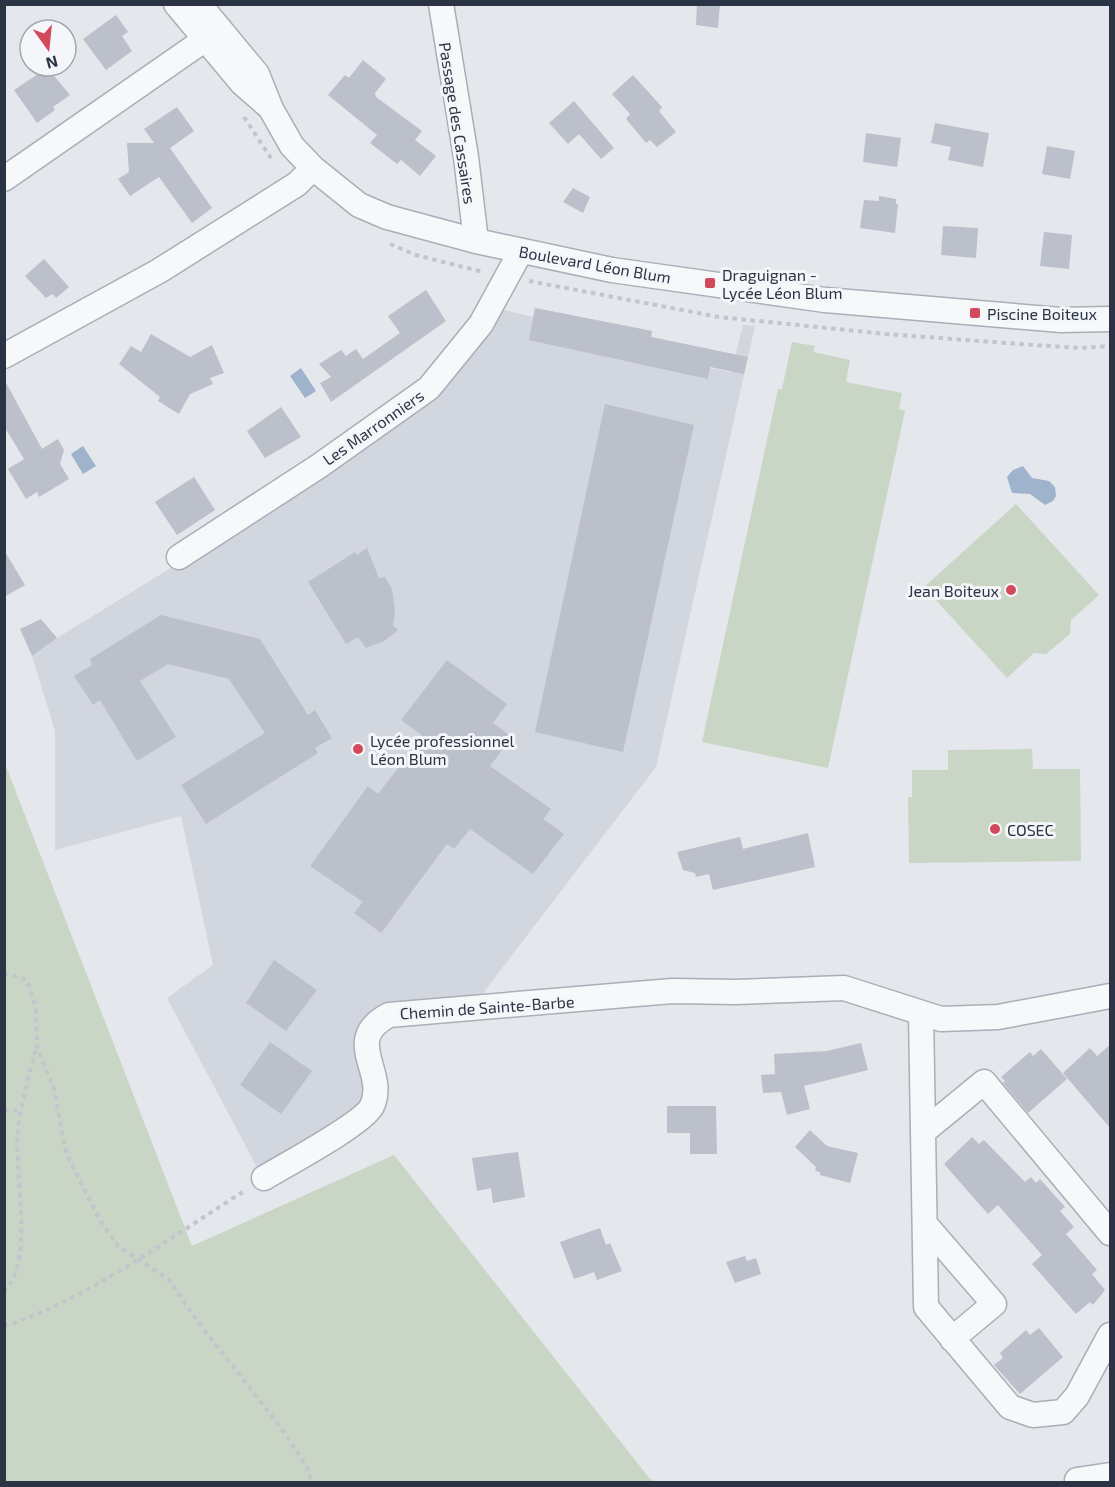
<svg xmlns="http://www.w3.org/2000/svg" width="1115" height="1487" viewBox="0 0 1115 1487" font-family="'Exo 2',sans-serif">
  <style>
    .built { fill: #d2d6de }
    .green { fill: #c9d6c5 }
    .water { fill: #9fb4cc }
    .building { fill: #bbc0ca }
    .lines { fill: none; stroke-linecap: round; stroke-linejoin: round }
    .minor-casing { stroke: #a9aeb7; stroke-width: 27 }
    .path { stroke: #c2c5cb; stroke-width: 4; stroke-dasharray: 4.5 4.5; stroke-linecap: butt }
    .minor { stroke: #f7f8fa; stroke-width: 24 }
    .poi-dot { fill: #d1495b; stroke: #f4f6f9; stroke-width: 2 }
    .labels { text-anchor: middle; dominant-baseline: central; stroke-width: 6; stroke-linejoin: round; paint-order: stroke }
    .street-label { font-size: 16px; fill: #2b3445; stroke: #f4f6f9 }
    .poi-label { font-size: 16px; fill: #2b3445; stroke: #f4f6f9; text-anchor: start }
  </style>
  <rect width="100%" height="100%" fill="#e4e7ec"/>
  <path class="built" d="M 495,308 L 533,317 L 535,308 L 652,331 L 651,337 L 714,350 L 710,368 L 731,372 L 743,325 L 755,326 L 656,767 L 473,1006 L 370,1012 L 359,1036 L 365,1100 L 362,1106 L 260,1173 L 167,998 L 213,965 L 181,816 L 55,850 L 55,731 L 32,656 L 57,638 L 241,525 L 432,395 Z"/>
  <path class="green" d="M 792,342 L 815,346 L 813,352 L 850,360 L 846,382 L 902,393 L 899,409 L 905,411 L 828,768 L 702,742 L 778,389 L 782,389 Z
    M 1016,504 L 1099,595 L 1071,620 L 1070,634 L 1046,654 L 1034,653 L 1007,678 L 924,587 Z
    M 1032,749 L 1033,769 L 1080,769 L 1081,861 L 909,863 L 908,797 L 912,797 L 912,770 L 948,770 L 948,750 Z
    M 4,761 L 192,1246 L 394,1155 L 650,1479 L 658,1482 L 5,1482 Z"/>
  <path class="water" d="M 301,368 L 316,391 L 305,398 L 290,376 Z
    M 83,446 L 96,466 L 83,474 L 71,454 Z
    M 1023,466 L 1032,478 L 1049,481 L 1055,487 L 1056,496 L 1053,501 L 1045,505 L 1030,494 L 1012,493 L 1007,477 L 1013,470 Z"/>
  <path class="building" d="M 697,4 L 720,4 L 718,28 L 696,25 Z
    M 116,15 L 128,32 L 122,36 L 132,51 L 106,70 L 83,39 Z
    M 363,60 L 386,79 L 375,93 L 376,97 L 422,131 L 415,140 L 436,156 L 420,176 L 401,160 L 397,164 L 370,143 L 377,135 L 328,95 L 345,75 L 349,78 Z
    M 49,70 L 70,95 L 53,107 L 55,110 L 37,123 L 14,90 L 41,72 L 43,74 Z
    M 633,75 L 662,107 L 659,111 L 676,132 L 657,147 L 650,140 L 646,143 L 626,119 L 630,114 L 612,94 Z
    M 574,101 L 614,148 L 601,159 L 579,134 L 568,144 L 549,123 Z
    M 177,107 L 194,131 L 170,148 L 212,208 L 192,223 L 159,177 L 130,196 L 118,179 L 129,172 L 127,143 L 154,143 L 144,129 Z
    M 935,123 L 989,133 L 983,167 L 948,160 L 951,147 L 931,143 Z
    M 866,133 L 901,138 L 897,167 L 863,162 Z
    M 1047,146 L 1075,151 L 1070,179 L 1042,174 Z
    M 573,188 L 590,197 L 583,213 L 563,202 Z
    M 879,196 L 896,199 L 896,204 L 898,204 L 895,233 L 860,228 L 864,200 L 879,201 Z
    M 943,226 L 978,228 L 976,258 L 941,255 Z
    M 1044,232 L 1072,235 L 1069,269 L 1040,266 Z
    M 44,259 L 69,287 L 56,298 L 52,294 L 46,298 L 25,276 Z
    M 426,290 L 446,321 L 331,402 L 320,383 L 331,377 L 319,364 L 341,350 L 346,356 L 356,349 L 363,359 L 400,333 L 388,316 Z
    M 535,308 L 652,331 L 651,337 L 748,357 L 744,374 L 710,367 L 708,379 L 529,340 Z
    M 151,334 L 190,357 L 212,345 L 224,373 L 210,378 L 213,384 L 190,394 L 179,414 L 158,401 L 160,397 L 119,364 L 131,346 L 141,352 Z
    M 4,379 L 42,449 L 58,439 L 64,450 L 60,464 L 69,479 L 39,497 L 37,492 L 26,499 L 8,469 L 24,459 L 4,426 Z
    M 605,404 L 694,425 L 623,752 L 535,732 Z
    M 281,407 L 301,437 L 265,458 L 247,431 Z
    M 194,477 L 215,510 L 177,535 L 155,502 Z
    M 367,548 L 379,578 L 385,577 L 392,589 L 395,610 L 393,625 L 398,630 L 384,641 L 366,648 L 358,637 L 346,644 L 308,582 L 355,552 L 357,555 Z
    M 4,550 L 25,585 L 4,597 Z
    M 161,615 L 260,639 L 308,715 L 315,710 L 332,738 L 315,748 L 318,753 L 206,824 L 181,785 L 265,733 L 229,679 L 168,664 L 140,681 L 176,737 L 137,761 L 100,700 L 93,705 L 74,676 L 92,665 L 90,659 Z
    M 41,619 L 57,638 L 32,656 L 20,629 Z
    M 447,660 L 507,704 L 493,723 L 512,737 L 490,766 L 551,809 L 543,819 L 564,834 L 533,874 L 470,829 L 454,849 L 447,844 L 381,933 L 354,913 L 363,902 L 310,866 L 368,786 L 378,794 L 423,736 L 401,720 Z
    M 808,833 L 815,867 L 713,890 L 709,874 L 696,877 L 695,873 L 683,870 L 677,852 L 740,837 L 743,849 Z
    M 274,960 L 317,990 L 286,1031 L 246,1003 Z
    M 270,1042 L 312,1071 L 281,1114 L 240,1085 Z
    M 861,1043 L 868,1070 L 804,1086 L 810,1109 L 787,1115 L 781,1092 L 763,1093 L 761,1075 L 775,1074 L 774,1054 L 827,1051 Z
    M 1110,1045 L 1110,1128 L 1063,1073 L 1090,1048 L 1097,1056 Z
    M 1041,1049 L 1067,1079 L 1028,1113 L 1003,1083 L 1005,1081 L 1001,1077 L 1030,1052 L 1033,1056 Z
    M 667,1106 L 716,1106 L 717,1154 L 690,1154 L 690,1133 L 667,1133 Z
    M 810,1130 L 827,1146 L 858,1153 L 850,1183 L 820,1175 L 820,1172 L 815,1171 L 816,1167 L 795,1147 Z
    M 972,1137 L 979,1144 L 984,1140 L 1025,1182 L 1031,1177 L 1036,1183 L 1040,1179 L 1065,1207 L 1060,1211 L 1074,1227 L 1066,1234 L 1097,1270 L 1092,1274 L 1105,1290 L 1093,1305 L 1090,1302 L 1076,1314 L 1032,1264 L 1042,1255 L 998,1205 L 988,1214 L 944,1164 Z
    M 518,1152 L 525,1197 L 493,1203 L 491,1188 L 477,1191 L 472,1158 Z
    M 600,1228 L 606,1245 L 610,1243 L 622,1271 L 597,1280 L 594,1272 L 574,1279 L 560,1242 Z
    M 745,1256 L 747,1261 L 756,1258 L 761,1274 L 735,1283 L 726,1262 Z
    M 1039,1328 L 1063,1357 L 1020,1394 L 994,1365 L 1003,1358 L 1000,1353 L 1026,1330 L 1030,1335 Z"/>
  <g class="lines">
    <defs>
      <path id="minor" d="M 176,4 L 242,83 L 267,105
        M 199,4 L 257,74 L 271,109 L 292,146 L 313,168 L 359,205 L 387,217 L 476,241 L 612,270 L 825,300 L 1061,320 L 1110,319
        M 441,4 L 466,157 L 476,241
        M 4,179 L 220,29
        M 4,356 L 159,271 L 297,184 L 313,168
        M 179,557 L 319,466 L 429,388 L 481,324 L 521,251
        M 921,1013 L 926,1307 L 1010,1407 L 1033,1415 L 1063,1412 L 1077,1396 L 1110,1335
        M 923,1132 L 984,1082 L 1110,1233
        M 264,1178 C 285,1165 363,1124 372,1106 C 388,1072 341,1040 389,1015 L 672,991 L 736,992 L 844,988 L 941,1019 L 998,1017 L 1110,996
        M 925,1224 L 994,1304 L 952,1339
        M 1077,1480 L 1110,1475"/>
    </defs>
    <use href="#minor" class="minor-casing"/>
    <path class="path" d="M 244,117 L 271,158
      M 390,244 L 416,255 L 483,272
      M 529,281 L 719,317 L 886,334 L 1019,344 L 1081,348 L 1110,346
      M 4,973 L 27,980 L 36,1010 L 37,1047 L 54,1089 L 66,1153 L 101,1222 L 118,1246 L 169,1280 L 198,1322 L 279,1425 L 307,1467 L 311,1482
      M 4,1110 L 22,1111
      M 4,1292 C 36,1259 13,1173 18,1129 C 21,1102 30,1074 36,1048
      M 4,1326 C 84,1302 175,1234 246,1190"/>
    <use href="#minor" class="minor"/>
  </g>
  <g class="poi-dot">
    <rect x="704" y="277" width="12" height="12" rx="3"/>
    <rect x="969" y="307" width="12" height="12" rx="3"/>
    <circle cx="1011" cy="590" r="6"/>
    <circle cx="358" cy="749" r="6"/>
    <circle cx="995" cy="829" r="6"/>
  </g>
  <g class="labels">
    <g class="street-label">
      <text transform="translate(458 123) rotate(81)">Passage des Cassaires</text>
      <text transform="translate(595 264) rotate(10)">Boulevard Léon Blum</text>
      <text transform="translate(373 427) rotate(-35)">Les Marronniers</text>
      <text transform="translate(487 1007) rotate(-4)">Chemin de Sainte-Barbe</text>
    </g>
    <g class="poi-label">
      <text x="722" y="274">Draguignan -<tspan x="722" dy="18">Lycée Léon Blum</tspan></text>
      <text x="987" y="313">Piscine Boiteux</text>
      <text x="999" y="590" text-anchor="end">Jean Boiteux</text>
      <text x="370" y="740">Lycée professionnel<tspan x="370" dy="18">Léon Blum</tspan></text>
      <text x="1007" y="829">COSEC</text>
    </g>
  </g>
  <rect width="1115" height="1487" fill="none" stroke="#2b3445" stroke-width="12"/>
  <g transform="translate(48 48) rotate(165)"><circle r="28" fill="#f4f6f9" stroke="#a4a8b1" stroke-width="1.5"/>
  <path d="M0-4.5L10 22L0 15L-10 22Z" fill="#d1495b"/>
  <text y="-9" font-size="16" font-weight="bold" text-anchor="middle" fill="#2b3445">N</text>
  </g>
</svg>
